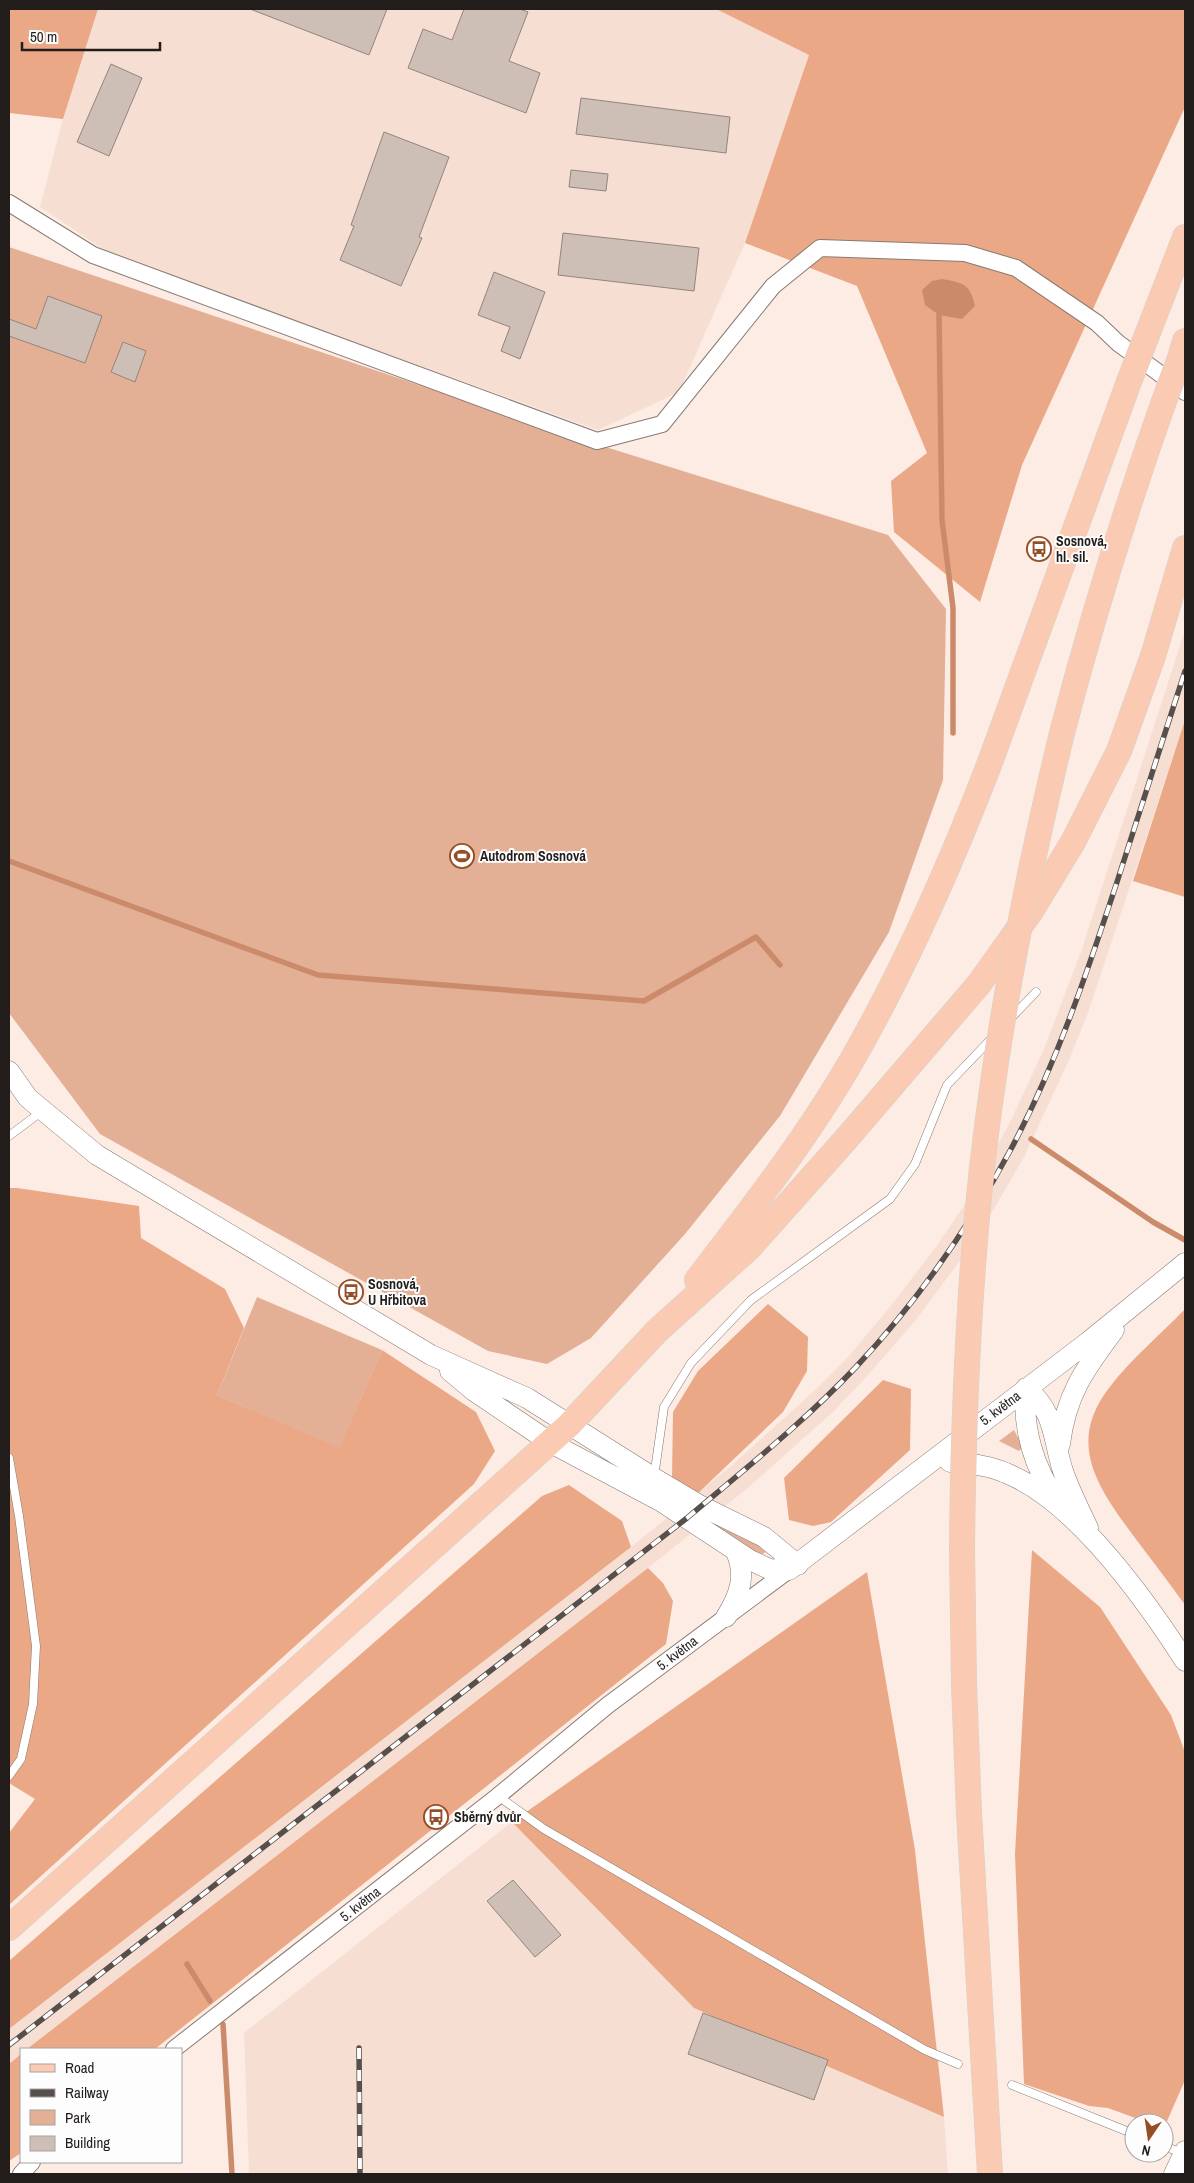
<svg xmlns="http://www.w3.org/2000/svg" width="1194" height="2183" viewBox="0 0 1194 2183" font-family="'Archivo Narrow',sans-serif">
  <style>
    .built { fill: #f6ded3 }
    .green { fill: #e3b096 }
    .forest { fill: #eaa886 }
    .water { fill: #cb8b6a }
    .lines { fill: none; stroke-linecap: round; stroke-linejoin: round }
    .stream { stroke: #cb8b6a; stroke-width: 5.5 }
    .building { fill: #cdbeb6; stroke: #93847d }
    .service-casing { stroke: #887a73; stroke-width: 9 }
    .minor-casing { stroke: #887a73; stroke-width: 18 }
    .tertiary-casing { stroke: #887a73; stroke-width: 21 }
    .primary-casing { stroke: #d3d2d1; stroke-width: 26 }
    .service { stroke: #fff; stroke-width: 8 }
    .minor { stroke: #fff; stroke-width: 16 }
    .tertiary { stroke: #fff; stroke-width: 20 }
    .primary { stroke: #facbb2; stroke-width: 25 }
    .rail-casing { stroke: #574f4b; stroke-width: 5.5 }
    .rail { stroke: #fdfdfd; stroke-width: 4; stroke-dasharray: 11; stroke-linecap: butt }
    .primary-bridge-casing { stroke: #d3d2d1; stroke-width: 26; stroke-linecap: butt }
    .primary-bridge { stroke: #facbb2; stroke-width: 25 }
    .labels { text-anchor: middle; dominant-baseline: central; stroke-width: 4; stroke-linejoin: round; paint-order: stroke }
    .poi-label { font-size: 14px; font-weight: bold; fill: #221d1a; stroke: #fdfdfd; text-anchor: start }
    .street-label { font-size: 14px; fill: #221d1a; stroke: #fdfdfd }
  </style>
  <rect width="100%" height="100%" fill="#fcece4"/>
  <path class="built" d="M 98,9 L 716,9 L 809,55 L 745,243 L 679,392 L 598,430 L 109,253 L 40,207 L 63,119 Z
    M 1185,630 L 1185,720 L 1089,1010 L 1069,1060 L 1025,1155 L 994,1209 L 959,1262 L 915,1321 L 868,1375 L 834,1411 L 749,1487 L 648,1568 L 27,2049 L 21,2049 L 21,2054 L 9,2064 L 9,2029 L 631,1547 L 731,1466 L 814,1391 L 848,1357 L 893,1303 L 936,1247 L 971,1195 L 1012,1118 L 1044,1049 L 1081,952 Z
    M 512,1822 L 694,2008 L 944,2117 L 948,2174 L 249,2174 L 244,2033 Z"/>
  <path class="green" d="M 9,247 L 580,439 L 888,535 L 946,609 L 943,780 L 889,932 L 780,1116 L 685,1234 L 591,1338 L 547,1364 L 488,1351 L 100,1134 L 9,1013 Z
    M 257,1297 L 382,1350 L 339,1449 L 217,1395 Z
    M 1014,1430 L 1023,1447 L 1019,1451 L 999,1441 Z
    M 713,1522 L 757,1543 L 765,1552 L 763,1554 L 749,1551 L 710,1525 Z"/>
  <path class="forest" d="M 9,9 L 98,9 L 63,119 L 9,113 Z
    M 716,9 L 1185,9 L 1185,107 L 1022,465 L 980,602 L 894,532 L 891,481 L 927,453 L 857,286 L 745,243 L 809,55 Z
    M 1185,720 L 1185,897 L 1133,881 Z
    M 9,1188 L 17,1188 L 139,1206 L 141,1238 L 225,1289 L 244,1328 L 217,1395 L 339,1448 L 382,1350 L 476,1412 L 495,1451 L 474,1484 L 9,1905 L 9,1833 L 35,1799 L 9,1783 Z
    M 768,1304 L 808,1337 L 807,1371 L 783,1412 L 694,1497 L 672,1479 L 673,1412 L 698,1371 Z
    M 1185,1309 L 1185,1605 C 1169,1583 1152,1560 1135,1538 C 1100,1490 1065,1445 1109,1388 C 1131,1359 1160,1335 1185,1309 Z
    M 883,1380 L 911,1389 L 910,1450 L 831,1522 L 813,1526 L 789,1520 L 784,1478 Z
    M 569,1485 L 622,1521 L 631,1547 L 9,2029 L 9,1961 L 542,1496 Z
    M 1032,1550 L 1100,1607 L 1171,1715 L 1185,1752 L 1185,2080 L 1164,2128 L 1164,2123 L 1149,2123 L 1108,2108 L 1089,2106 L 1024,2084 L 1015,1854 Z
    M 648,1568 L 663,1583 L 673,1601 L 666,1644 L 155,2049 L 27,2049 Z
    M 867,1572 L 915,1850 L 944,2117 L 694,2008 L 512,1822 Z
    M 21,2054 L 21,2153 L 9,2161 L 9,2064 Z"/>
  <path class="water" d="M 942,279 C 963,283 970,283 975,306 L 962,319 L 939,315 L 925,305 L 922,290 L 932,281 Z"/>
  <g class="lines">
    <path class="stream" d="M 939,315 L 942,520 L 953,608 L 953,733
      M 9,861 L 318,975 L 644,1001 L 756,937 L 780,965
      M 1031,1139 L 1153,1222 L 1185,1240
      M 187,1964 L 210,2001
      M 223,2024 L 232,2174"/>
  </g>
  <path class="building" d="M 250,9 L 387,9 L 369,55 Z
    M 464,9 L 520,9 L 528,12 L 509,61 L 540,73 L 526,113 L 408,68 L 423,29 L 452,40 Z
    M 111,64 L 142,78 L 109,156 L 77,142 Z
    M 581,98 L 730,117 L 726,153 L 576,134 Z
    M 384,132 L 449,157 L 419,237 L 422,238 L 401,286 L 340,260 L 354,226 L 351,225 Z
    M 571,170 L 608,174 L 606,191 L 569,187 Z
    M 563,233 L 699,248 L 694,291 L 558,275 Z
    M 494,272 L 545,292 L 520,359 L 501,351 L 510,327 L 478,315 Z
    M 48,296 L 102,316 L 85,363 L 9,336 L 9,319 L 36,329 Z
    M 123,342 L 146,351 L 135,382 L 111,372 Z
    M 513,1880 L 561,1935 L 535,1957 L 487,1901 Z
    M 703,2013 L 828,2060 L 814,2100 L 688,2054 Z"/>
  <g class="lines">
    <defs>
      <path id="service" d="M 1009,1020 L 1036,992
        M 9,1136 L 41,1112
        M 9,1458 L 19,1516 L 36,1646 L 33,1704 L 21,1759 L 9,1776
        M 654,1477 L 664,1407 L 691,1363 L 751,1300 L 890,1199 L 915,1164 L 947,1085 L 993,1037
        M 498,1796 L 544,1829 L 925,2050 L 958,2064
        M 1012,2085 L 1134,2134
        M 1164,2146 L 1182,2153"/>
      <path id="minor" d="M 9,203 L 93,255 L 597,441 L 662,424 L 773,286 L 820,248 L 965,253 L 1016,268 L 1097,323 L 1118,343 L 1185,392
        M 174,2049 L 498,1796 L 608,1705 L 789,1570
        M 21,2174 L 32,2162"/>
      <path id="tertiary" d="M 9,1071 L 28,1098 L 97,1155 L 431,1355 L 527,1398 L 654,1478 L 701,1506 L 764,1537 L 798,1565
        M 450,1371 L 474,1391 L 551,1443 L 662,1502 L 750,1560 L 769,1569 L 789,1570 L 1088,1342 L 1185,1263
        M 1026,1388 C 1056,1413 1052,1437 1063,1471 C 1070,1491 1079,1509 1088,1528
        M 1026,1388 C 1022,1428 1034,1468 1057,1501
        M 1060,1444 C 1066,1394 1085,1369 1114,1330
        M 950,1462 C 969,1463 988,1465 1006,1473 C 1075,1501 1145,1599 1185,1661
        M 726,1617 C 740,1595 747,1574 735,1550
        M 1174,2174 L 1185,2151"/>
      <path id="primary" d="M 1147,335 L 1185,237
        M 1180,358 L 1185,341
        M 1063,729 C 1092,619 1125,511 1163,404
        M 697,1280 C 752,1208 807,1138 852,1060 C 906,966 950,866 989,765 L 1130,379
        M 962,1550 L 964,1684 L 969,1813 L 990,2174
        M 9,1928 L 569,1425 L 657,1331 L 750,1247 L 847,1138 L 979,984 L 1031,911 L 1073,842 L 1119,751 L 1153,656 L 1185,548"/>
    </defs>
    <use href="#service" class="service-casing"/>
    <use href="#minor" class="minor-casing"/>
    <use href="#tertiary" class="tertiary-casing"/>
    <use href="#primary" class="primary-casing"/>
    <use href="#service" class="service"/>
    <use href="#minor" class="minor"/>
    <use href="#tertiary" class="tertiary"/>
    <use href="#primary" class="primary"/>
    <defs>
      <path id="rail" d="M 9,2045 L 687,1518 C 745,1469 804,1422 856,1367 C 917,1302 969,1227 1011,1149 C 1056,1065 1087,973 1117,882 C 1140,812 1162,741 1185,671
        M 359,2048 L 360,2174"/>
    </defs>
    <use href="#rail" class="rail-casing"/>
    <use href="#rail" class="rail"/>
    <defs>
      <path id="primary-bridge" d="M 1130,379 L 1147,335
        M 1163,404 L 1180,358
        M 962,1550 C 963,1438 967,1327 977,1217 C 992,1052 1024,889 1063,729"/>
    </defs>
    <use href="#primary-bridge" class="primary-bridge-casing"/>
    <use href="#primary-bridge" class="primary-bridge"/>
  </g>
  <defs>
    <symbol id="bus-ring" viewBox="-11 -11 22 22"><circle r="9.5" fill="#fdfdfd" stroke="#954f27" stroke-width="1.5"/><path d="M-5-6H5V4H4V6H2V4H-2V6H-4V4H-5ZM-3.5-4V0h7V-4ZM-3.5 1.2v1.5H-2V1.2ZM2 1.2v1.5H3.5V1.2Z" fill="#954f27"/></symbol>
    <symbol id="stadium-ring" viewBox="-11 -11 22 22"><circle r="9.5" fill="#fdfdfd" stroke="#954f27" stroke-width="1.5"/><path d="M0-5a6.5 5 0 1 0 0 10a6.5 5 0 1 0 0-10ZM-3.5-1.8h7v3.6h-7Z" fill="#954f27"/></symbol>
  </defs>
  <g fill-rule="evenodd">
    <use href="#bus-ring" x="1025" y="535" width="28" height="28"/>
    <use href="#stadium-ring" x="448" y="842" width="28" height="28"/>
    <use href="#bus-ring" x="337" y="1278" width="28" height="28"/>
    <use href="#bus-ring" x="422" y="1803" width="28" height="28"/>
  </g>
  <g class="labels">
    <g class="poi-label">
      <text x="1056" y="541">Sosnová,<tspan x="1056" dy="16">hl. sil.</tspan></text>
      <text x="480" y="856">Autodrom Sosnová</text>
      <text x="368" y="1284">Sosnová,<tspan x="368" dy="16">U Hřbitova</tspan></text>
      <text x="454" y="1817">Sběrný dvůr</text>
    </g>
    <g class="street-label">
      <text transform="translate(1000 1408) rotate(-37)">5. května</text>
      <text transform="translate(677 1653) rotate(-37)">5. května</text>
      <text transform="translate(360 1904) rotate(-38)">5. května</text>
    </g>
  </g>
  <rect width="1194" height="2183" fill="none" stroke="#221d1a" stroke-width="20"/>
  <rect x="20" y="2048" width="162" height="115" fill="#fdfdfd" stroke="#a5a3a2"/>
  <rect x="30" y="2064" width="25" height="8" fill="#facbb2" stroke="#a5a3a2"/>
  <text x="65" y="2073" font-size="15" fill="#221d1a">Road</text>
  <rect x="30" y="2089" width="25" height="8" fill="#574f4b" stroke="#a5a3a2"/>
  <text x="65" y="2098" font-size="15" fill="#221d1a">Railway</text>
  <rect x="30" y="2110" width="25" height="15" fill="#e3b096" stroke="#a5a3a2"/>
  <text x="65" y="2123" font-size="15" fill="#221d1a">Park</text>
  <rect x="30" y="2136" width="25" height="15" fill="#cdbeb6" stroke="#a5a3a2"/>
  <text x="65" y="2148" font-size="15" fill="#221d1a">Building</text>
  <g transform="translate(1149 2138) rotate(193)"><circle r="24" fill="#fdfdfd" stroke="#a5a3a2"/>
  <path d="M0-4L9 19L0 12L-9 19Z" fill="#954f27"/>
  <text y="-8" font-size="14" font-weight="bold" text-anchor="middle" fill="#221d1a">N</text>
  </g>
  <path d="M22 42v8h138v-8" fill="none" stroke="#221d1a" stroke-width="2.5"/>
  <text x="30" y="42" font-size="15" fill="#221d1a" stroke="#fdfdfd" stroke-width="4" paint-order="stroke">50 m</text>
</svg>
